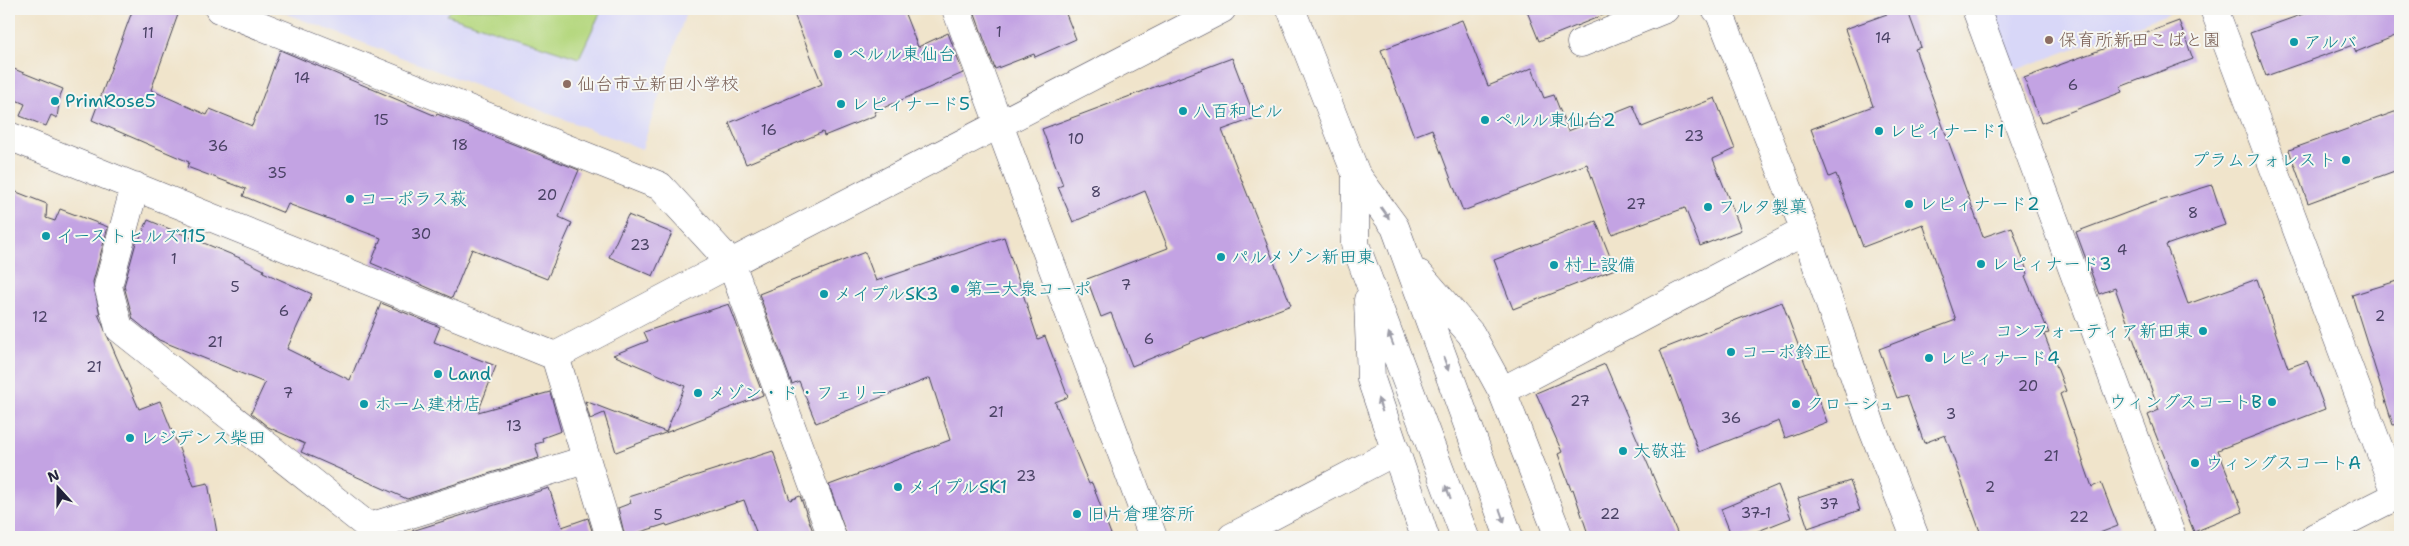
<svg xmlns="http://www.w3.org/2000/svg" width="2409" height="546" viewBox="0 0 2409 546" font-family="'Shantell Sans','Klee One',sans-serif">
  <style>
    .built { fill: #d8d7f8 }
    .green { fill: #b6d880; stroke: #6c7d5e }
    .building { fill: #c3a3e3 }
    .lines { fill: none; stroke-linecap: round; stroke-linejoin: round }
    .minor-casing { stroke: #413f51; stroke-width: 29 }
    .minor { stroke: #fff; stroke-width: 28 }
    .oneway { fill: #9c9ca7 }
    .education-dot { fill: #8d6e63; stroke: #f6f6f2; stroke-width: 2 }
    .culture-dot { fill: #0f9aa8; stroke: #f6f6f2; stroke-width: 2 }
    .labels { text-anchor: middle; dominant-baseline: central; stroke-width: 4; stroke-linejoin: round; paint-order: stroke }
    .number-label { font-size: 15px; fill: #4a4265 }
    .education-label { font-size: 18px; fill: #785e54; stroke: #f6f6f2; text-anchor: start }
    .culture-label { font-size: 18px; fill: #0d838f; stroke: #f6f6f2; text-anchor: start }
  </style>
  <rect width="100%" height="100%" fill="#f6f6f2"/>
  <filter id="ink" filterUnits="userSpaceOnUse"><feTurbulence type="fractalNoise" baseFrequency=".02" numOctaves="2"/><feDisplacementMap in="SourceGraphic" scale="10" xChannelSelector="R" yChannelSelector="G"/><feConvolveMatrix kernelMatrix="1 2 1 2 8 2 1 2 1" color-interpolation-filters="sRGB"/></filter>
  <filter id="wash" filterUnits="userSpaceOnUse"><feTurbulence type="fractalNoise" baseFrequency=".0096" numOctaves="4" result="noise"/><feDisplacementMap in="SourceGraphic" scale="20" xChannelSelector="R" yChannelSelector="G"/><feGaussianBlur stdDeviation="1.12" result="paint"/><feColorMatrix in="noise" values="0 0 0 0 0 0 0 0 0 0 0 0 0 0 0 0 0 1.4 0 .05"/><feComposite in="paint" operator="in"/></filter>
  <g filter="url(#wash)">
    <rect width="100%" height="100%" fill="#f0e4cb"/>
    <path class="built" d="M 274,9 L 687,9 L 642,149 Z
      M 1990,9 L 2181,9 L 2013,71 Z"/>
    <path class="green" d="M 452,9 L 602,9 L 579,58 L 447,15 Z"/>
    <g id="blocks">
      <path class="building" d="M 133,9 L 180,9 L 151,90 L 207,115 L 210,109 L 252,126 L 280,50 L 436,116 L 437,114 L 579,170 L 559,217 L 572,223 L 547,279 L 472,249 L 452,298 L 371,263 L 381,238 L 288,204 L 284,213 L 243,196 L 246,189 L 187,167 L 189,162 L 92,120 Z
        M 792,9 L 903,9 L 918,47 L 948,33 L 963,73 L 874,112 L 876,115 L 824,136 L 823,132 L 746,164 L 729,123 L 822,84 Z
        M 973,9 L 1064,9 L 1076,39 L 1035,57 L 1034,54 L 995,69 Z
        M 1526,9 L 1616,9 L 1616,10 L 1539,41 Z
        M 1901,9 L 1907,9 L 1921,47 L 1915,49 L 1983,237 L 2012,227 L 2028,274 L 2025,276 L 2049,333 L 2044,334 L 2066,391 L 2060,394 L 2092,487 L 2101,483 L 2118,526 L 2089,537 L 1982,537 L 1945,435 L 1924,443 L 1907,395 L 1897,398 L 1879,349 L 1956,320 L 1923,224 L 1863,247 L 1836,174 L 1829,177 L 1811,129 L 1873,106 L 1845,29 Z
        M 2317,9 L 2400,9 L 2400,34 L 2356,52 L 2353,45 L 2266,76 L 2250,33 Z
        M 1462,20 L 1488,86 L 1532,68 L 1544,98 L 1554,95 L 1568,131 L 1633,105 L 1642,127 L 1715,98 L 1735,149 L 1713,159 L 1741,230 L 1700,246 L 1685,208 L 1612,234 L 1587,164 L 1463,211 L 1432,129 L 1414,136 L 1381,50 Z
        M 2179,21 L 2193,59 L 2120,87 L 2122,92 L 2041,123 L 2024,78 Z
        M 1232,58 L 1255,118 L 1222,130 L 1291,305 L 1204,339 L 1203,337 L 1132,366 L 1111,313 L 1101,317 L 1087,279 L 1168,248 L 1145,191 L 1073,222 L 1058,187 L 1063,185 L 1042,129 Z
        M 9,67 L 63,89 L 60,96 L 57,118 L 51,115 L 46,126 L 20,116 L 25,104 L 9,97 Z
        M 2400,110 L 2400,169 L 2308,203 L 2289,150 Z
        M 2212,185 L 2225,225 L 2166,245 L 2188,304 L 2257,279 L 2288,368 L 2307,361 L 2325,409 L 2218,450 L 2243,512 L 2194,532 L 2148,415 L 2159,410 L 2115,288 L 2099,294 L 2076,232 L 2150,204 Z
        M 9,189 L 47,204 L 46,218 L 55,221 L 60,209 L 108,227 L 93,282 L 100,315 L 98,314 L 139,409 L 160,401 L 194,486 L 208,483 L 217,533 L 196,537 L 9,537 Z
        M 628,215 L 672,233 L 653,276 L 609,257 Z
        M 148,220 L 240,258 L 264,270 L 263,272 L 312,294 L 287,349 L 350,380 L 381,303 L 440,327 L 434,342 L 496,366 L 478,412 L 550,392 L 561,431 L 542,438 L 543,442 L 535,444 L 539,458 L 407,499 L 301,452 L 305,444 L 268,427 L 251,413 L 265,383 L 159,340 L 133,319 L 124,286 L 137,239 L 139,240 Z
        M 1596,221 L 1615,269 L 1513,309 L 1494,260 Z
        M 1004,237 L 1038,339 L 1045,336 L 1068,397 L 1055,402 L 1089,484 L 1092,483 L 1112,537 L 847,537 L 829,485 L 950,440 L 930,378 L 816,423 L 799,381 L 792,384 L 759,294 L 865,252 L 876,281 Z
        M 2400,280 L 2400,424 L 2393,425 L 2352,295 Z
        M 1782,302 L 1827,422 L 1785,438 L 1779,421 L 1699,452 L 1660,350 Z
        M 729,304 L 763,395 L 616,452 L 604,413 L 590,419 L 585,401 L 666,432 L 685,386 L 613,355 L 648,341 L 644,332 Z
        M 1605,364 L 1679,537 L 1589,537 L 1573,489 L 1571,490 L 1558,454 L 1562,452 L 1536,393 Z
        M 773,451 L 790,500 L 800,496 L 815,537 L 758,537 L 744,500 L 667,526 L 666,524 L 625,537 L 618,508 L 631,503 L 629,497 Z
        M 1850,481 L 1860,510 L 1808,528 L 1798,498 Z
        M 1778,485 L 1791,518 L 1743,537 L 1732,537 L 1721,509 Z
        M 549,488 L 562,527 L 588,518 L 594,537 L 413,537 L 412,531 Z"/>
    </g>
  </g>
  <g filter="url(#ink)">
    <use href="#blocks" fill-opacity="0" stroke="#413f51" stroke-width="1"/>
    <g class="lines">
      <defs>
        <path id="minor" d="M 219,9 L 660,186 L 731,263 L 1222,9
          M 956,9 L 1153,537
          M 1291,9 L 1356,174 L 1395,227 L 1509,537
          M 1716,9 L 1720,14 L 1805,231 L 1871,425 L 1915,537
          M 1976,9 L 2172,537
          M 2214,9 L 2397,496
          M 1581,43 L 1665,9
          M 9,136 L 555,356 L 731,263 L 832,537
          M 1356,174 L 1355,244 L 1465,537
          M 135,186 L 108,286 L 119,328 L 369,527 L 370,537
          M 1419,274 L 1471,334 L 1502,391 L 1559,537
          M 1368,300 L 1371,379 L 1425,537
          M 555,356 L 610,537
          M 1502,391 L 1805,231
          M 369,527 L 585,460
          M 1232,537 L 1396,451
          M 2315,537 L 2400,494"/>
      </defs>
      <use href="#minor" class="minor-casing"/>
      <use href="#minor" class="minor"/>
    </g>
    <defs><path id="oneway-solid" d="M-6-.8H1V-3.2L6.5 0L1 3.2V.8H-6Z" transform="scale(1.25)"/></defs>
    <g class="oneway">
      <use href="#oneway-solid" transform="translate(1385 213) rotate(54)"/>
      <use href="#oneway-solid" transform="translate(1391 339) rotate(-111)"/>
      <use href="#oneway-solid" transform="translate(1446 364) rotate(70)"/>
      <use href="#oneway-solid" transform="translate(1380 405) rotate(-109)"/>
      <use href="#oneway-solid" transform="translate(1448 492) rotate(-111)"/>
      <use href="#oneway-solid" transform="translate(1502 516) rotate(70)"/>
    </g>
  </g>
  <g class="education-dot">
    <circle cx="2049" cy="40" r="5"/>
    <circle cx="567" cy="84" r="5"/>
  </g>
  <g class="culture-dot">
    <circle cx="2294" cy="42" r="5"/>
    <circle cx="838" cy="54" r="5"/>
    <circle cx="55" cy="101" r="5"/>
    <circle cx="841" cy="104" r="5"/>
    <circle cx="1183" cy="111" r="5"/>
    <circle cx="1485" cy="120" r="5"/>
    <circle cx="1879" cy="131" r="5"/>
    <circle cx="2346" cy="160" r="5"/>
    <circle cx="350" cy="199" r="5"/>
    <circle cx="1909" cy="204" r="5"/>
    <circle cx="1708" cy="207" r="5"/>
    <circle cx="46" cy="236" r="5"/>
    <circle cx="1221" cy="257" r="5"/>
    <circle cx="1981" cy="264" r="5"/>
    <circle cx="1554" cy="265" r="5"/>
    <circle cx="955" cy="289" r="5"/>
    <circle cx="824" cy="294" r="5"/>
    <circle cx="2203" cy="331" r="5"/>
    <circle cx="1731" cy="352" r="5"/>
    <circle cx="1929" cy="358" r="5"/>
    <circle cx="438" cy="374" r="5"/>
    <circle cx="698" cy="393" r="5"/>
    <circle cx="2272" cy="402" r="5"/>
    <circle cx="364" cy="404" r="5"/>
    <circle cx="1796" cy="404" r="5"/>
    <circle cx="130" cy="438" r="5"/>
    <circle cx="1623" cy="451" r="5"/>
    <circle cx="2195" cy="463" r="5"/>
    <circle cx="898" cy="487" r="5"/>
    <circle cx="1077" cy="514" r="5"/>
  </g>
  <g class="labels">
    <g class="number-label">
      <text x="999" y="32">1</text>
      <text x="148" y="33">11</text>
      <text x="1883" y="38">14</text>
      <text x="302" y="78">14</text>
      <text x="2073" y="85">6</text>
      <text x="381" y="120">15</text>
      <text x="769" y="130">16</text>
      <text x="1694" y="136">23</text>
      <text x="1076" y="139">10</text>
      <text x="460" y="145">18</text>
      <text x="218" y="146">36</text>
      <text x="277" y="173">35</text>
      <text x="1096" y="192">8</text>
      <text x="547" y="195">20</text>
      <text x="1636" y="204">27</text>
      <text x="2193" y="213">8</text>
      <text x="421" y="234">30</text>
      <text x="640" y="245">23</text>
      <text x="2122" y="250">4</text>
      <text x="174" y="259">1</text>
      <text x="1126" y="285">7</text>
      <text x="235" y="287">5</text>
      <text x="284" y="311">6</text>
      <text x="2380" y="316">2</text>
      <text x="40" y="317">12</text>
      <text x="1149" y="339">6</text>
      <text x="215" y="342">21</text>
      <text x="94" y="367">21</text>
      <text x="2028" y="386">20</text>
      <text x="288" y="393">7</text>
      <text x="1580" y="401">27</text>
      <text x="996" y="412">21</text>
      <text x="1951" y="414">3</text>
      <text x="1731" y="418">36</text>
      <text x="514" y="426">13</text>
      <text x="2051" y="456">21</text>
      <text x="1026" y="476">23</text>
      <text x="1990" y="487">2</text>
      <text x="1829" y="504">37</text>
      <text x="1756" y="513">37-1</text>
      <text x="1610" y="514">22</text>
      <text x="658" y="515">5</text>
      <text x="2079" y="517">22</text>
    </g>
    <g class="education-label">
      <text x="2059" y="40">保育所新田こばと園</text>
      <text x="577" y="84">仙台市立新田小学校</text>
    </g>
    <g class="culture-label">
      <text x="2304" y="42">アルバ</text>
      <text x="848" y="54">ペルル東仙台</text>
      <text x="65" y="101">PrimRose5</text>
      <text x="851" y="104">レピィナード5</text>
      <text x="1193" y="111">八百和ビル</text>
      <text x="1495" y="120">ペルル東仙台2</text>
      <text x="1889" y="131">レピィナード1</text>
      <text x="2336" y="160" text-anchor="end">プラムフォレスト</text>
      <text x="360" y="199">コーポラス萩</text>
      <text x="1919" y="204">レピィナード2</text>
      <text x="1718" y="207">フルタ製菓</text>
      <text x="56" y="236">イーストヒルズ115</text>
      <text x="1231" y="257">パルメゾン新田東</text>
      <text x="1991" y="264">レピィナード3</text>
      <text x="1564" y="265">村上設備</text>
      <text x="965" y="289">第二大泉コーポ</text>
      <text x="834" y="294">メイプルSK3</text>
      <text x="2193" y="331" text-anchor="end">コンフォーティア新田東</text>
      <text x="1741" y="352">コーポ鈴正</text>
      <text x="1939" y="358">レピィナード4</text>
      <text x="448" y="374">Land</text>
      <text x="708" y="393">メゾン・ド・フェリー</text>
      <text x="2262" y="402" text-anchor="end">ウィングスコートB</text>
      <text x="374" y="404">ホーム建材店</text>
      <text x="1806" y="404">クローシュ</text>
      <text x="140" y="438">レジデンス柴田</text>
      <text x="1633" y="451">大敬荘</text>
      <text x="2205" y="463">ウィングスコートA</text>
      <text x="908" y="487">メイプルSK1</text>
      <text x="1087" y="514">旧片倉理容所</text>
    </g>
  </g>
  <rect width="2409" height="546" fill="none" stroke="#f6f6f2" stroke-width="30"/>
  <g transform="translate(58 488) rotate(339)" stroke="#f6f6f2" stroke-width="4" paint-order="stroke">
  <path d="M0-4L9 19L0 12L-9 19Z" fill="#22223b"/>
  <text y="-8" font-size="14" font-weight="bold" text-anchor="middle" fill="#22223b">N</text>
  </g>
</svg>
